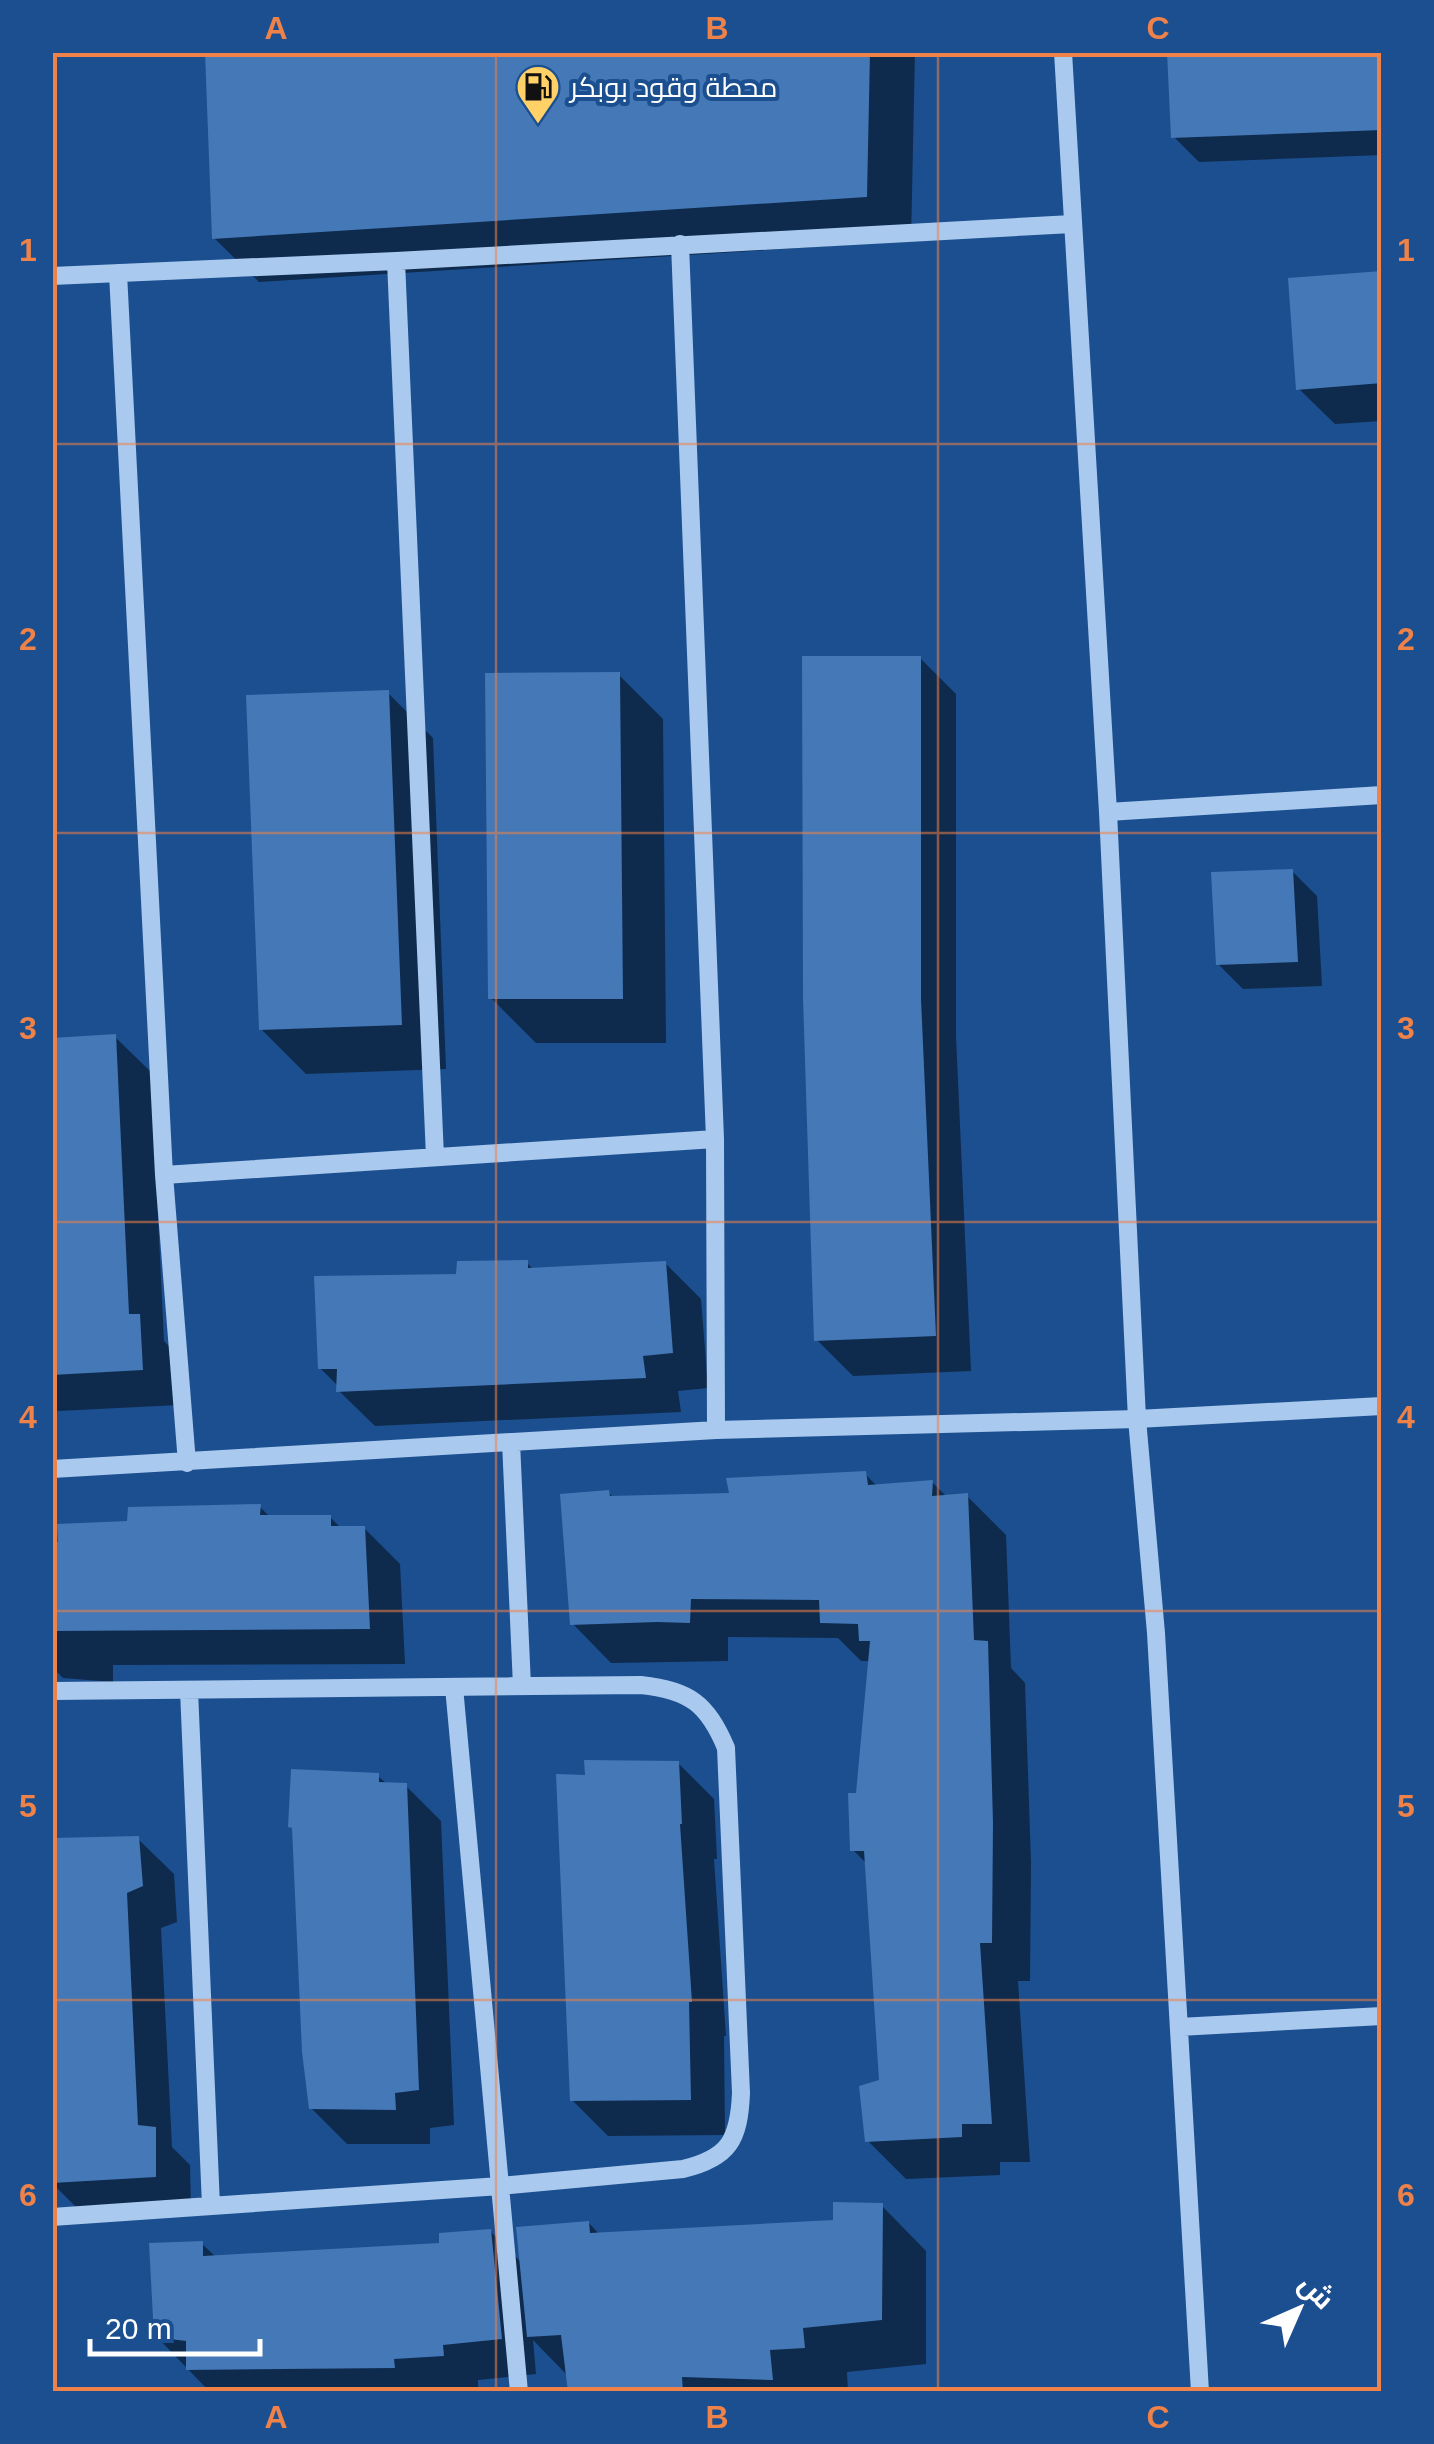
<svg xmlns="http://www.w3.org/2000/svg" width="1434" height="2444" viewBox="0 0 1434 2444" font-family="Arial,Cairo,sans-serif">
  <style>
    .shadow { fill: #0007 }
    .building { fill: #4478b7 }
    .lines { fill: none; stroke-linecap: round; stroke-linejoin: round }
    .minor { stroke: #a9c9ee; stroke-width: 18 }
    .grid { fill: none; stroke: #ee8249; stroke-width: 2.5; stroke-opacity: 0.55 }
    .labels { text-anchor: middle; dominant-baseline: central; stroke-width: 8; stroke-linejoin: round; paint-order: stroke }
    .poi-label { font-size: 28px; fill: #fff; stroke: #1b4f8f; text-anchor: start }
    .neatline { fill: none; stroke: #ee8249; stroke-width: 4 }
    .grid-label { font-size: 32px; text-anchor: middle; font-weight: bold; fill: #ee8249 }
  </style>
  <rect width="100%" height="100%" fill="#1b4f8f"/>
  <path class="shadow" d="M 208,52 L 915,52 L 911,241 L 259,282 L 214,238 Z
    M 1382,52 L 1382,155 L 1199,162 L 1174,137 Z
    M 1382,273 L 1382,421 L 1335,424 L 1299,389 Z
    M 920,658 L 956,694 L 956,1036 L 971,1371 L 853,1376 L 817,1340 Z
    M 618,674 L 663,719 L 666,1043 L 536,1043 L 491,998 Z
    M 388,693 L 433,738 L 446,1069 L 306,1074 L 261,1029 Z
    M 1292,871 L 1317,896 L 1322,986 L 1243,989 L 1218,964 Z
    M 115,1037 L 151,1072 L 164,1341 L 175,1352 L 178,1405 L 58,1411 L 52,1406 L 52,1040 Z
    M 527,1263 L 534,1270 L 665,1263 L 701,1299 L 708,1388 L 678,1391 L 681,1412 L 375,1426 L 339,1391 L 339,1387 L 320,1368 L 458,1277 Z
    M 865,1474 L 878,1487 L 932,1482 L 947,1497 L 967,1496 L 1006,1535 L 1011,1668 L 1025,1683 L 1031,1863 L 1030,1981 L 1018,1981 L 1030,2162 L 1000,2162 L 1000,2175 L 906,2179 L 867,2140 L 882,2082 L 867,1864 L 853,1850 L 871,1661 L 861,1661 L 838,1638 L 728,1637 L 728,1661 L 611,1663 L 573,1624 L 608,1492 L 614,1498 L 731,1495 Z
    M 260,1507 L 271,1518 L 330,1517 L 342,1529 L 364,1528 L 400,1564 L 405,1664 L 113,1665 L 113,1682 L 63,1678 L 52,1667 L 52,1545 Z
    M 678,1763 L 714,1799 L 717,1859 L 714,1859 L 726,2036 L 724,2036 L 725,2135 L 608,2136 L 572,2100 L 588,1778 Z
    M 378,1776 L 388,1785 L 406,1786 L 441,1821 L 454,2125 L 430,2128 L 430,2144 L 347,2144 L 311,2108 Z
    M 138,1839 L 174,1874 L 177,1922 L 161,1928 L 172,2147 L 190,2165 L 191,2212 L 87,2218 L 52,2183 L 52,1841 Z
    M 882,2206 L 926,2251 L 926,2364 L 847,2372 L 848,2392 L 570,2392 L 568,2376 L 533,2340 L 536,2374 L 478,2380 L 478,2391 L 210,2392 L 156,2336 L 202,2244 L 216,2257 L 442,2245 L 490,2231 L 522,2263 L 589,2223 L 600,2235 L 835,2223 Z"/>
  <path class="building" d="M 205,52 L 870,52 L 867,197 L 212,239 Z
    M 1167,52 L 1382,52 L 1382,130 L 1171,138 Z
    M 1382,271 L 1382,383 L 1296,390 L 1288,278 Z
    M 802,656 L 921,656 L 921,999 L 936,1336 L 814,1341 L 803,998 Z
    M 620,672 L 623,999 L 488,999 L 485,673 Z
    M 389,690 L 402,1025 L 259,1030 L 246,695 Z
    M 1293,869 L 1298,962 L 1216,965 L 1211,872 Z
    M 116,1034 L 129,1314 L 140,1314 L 143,1370 L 52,1375 L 52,1038 Z
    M 528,1260 L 528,1268 L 666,1261 L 673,1353 L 643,1356 L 646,1378 L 336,1392 L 337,1369 L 318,1369 L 314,1276 L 456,1274 L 457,1261 Z
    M 866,1471 L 868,1485 L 933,1480 L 932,1496 L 968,1493 L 974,1640 L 988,1641 L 993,1823 L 992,1943 L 980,1943 L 992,2124 L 962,2124 L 962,2137 L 865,2142 L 859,2086 L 879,2080 L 864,1851 L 850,1851 L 848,1793 L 856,1793 L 870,1641 L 859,1641 L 858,1624 L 820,1623 L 819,1600 L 691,1599 L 690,1623 L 657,1622 L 570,1625 L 560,1494 L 609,1490 L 610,1496 L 729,1493 L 726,1478 Z
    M 261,1504 L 260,1515 L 331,1515 L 331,1526 L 365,1526 L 370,1629 L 52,1631 L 52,1542 L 58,1542 L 57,1524 L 127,1521 L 128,1507 Z
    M 584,1760 L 679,1761 L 682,1824 L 680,1824 L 692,2002 L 689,2002 L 691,2100 L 570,2101 L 556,1774 L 585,1775 Z
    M 291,1769 L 379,1773 L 379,1782 L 407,1783 L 419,2090 L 395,2093 L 396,2110 L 309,2109 L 302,2052 L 292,1828 L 288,1827 Z
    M 139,1836 L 143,1886 L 127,1893 L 138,2125 L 156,2127 L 156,2177 L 52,2183 L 52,1838 Z
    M 833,2202 L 883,2203 L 882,2320 L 803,2328 L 805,2348 L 770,2350 L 773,2380 L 682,2377 L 683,2392 L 568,2392 L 561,2335 L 527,2337 L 516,2227 L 589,2221 L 590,2233 L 833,2220 Z
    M 491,2229 L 502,2339 L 443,2345 L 444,2356 L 394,2359 L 395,2368 L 186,2370 L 186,2341 L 154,2337 L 149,2243 L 203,2241 L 203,2256 L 439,2243 L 439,2233 Z"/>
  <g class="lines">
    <path class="minor" d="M 1063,52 L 1108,812 L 1137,1419 L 1156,1633 L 1200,2392
      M 680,244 L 715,1139 L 716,1430
      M 396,261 L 435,1157
      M 118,273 L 164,1175 L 187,1463
      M 52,276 L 396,261 L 1072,224
      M 1108,812 L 1382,795
      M 164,1175 L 715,1139
      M 511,1442 L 522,1686
      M 52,1469 L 716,1430 L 1137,1419 L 1382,1406
      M 454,1687 L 519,2392
      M 189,1690 L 211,2206
      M 52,1691 L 641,1685 C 689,1690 708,1704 726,1748 L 741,2093 C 739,2140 729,2158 683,2169 L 500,2186 L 52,2217
      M 1179,2027 L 1382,2016"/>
  </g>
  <path class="grid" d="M 496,52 L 496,2392M 938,52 L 938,2392M 52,444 L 1382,444M 52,833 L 1382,833M 52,1222 L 1382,1222M 52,1611 L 1382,1611M 52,2000 L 1382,2000"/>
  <defs>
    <symbol id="fuel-pin" viewBox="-11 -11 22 30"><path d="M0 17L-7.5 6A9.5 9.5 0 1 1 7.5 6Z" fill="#ffd166" stroke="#1b4f8f"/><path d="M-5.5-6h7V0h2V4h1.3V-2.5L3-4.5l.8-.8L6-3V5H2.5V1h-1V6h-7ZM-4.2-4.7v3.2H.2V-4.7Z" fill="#111"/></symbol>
  </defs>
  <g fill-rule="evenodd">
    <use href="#fuel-pin" x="513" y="62" width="50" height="68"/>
  </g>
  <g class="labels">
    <g class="poi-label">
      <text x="570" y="87">محطة وقود بوبكر</text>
    </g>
  </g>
  <rect width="1434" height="2444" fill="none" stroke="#1b4f8f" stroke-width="110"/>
  <g transform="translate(1299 2309) rotate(45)" stroke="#1b4f8f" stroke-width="8" paint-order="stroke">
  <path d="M0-8L18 38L0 25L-18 38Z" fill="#ffffff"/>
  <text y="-15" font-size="28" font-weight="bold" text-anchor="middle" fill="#ffffff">ش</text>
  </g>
  <path d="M90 2339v15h170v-15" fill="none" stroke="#ffffff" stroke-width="5"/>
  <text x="105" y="2339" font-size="30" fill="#ffffff" stroke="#1b4f8f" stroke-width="8" paint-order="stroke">20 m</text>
  <rect x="55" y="55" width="1324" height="2334" class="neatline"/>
  <g class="grid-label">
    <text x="276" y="39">A</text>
    <text x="717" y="39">B</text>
    <text x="1158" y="39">C</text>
    <text x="28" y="261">1</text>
    <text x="1406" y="261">1</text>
    <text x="28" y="650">2</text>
    <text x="1406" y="650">2</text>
    <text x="28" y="1039">3</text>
    <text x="1406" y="1039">3</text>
    <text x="28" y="1428">4</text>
    <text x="1406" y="1428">4</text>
    <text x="28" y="1817">5</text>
    <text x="1406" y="1817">5</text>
    <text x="28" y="2206">6</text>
    <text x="1406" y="2206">6</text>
    <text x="276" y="2428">A</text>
    <text x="717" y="2428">B</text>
    <text x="1158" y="2428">C</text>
  </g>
</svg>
